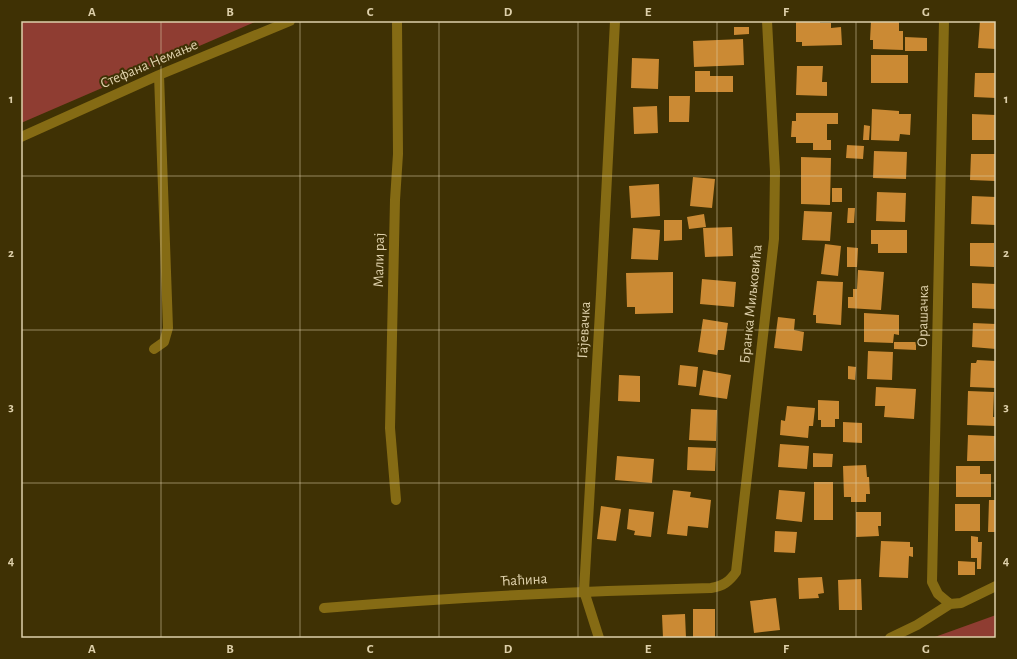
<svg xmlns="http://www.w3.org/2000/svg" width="1017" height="659" viewBox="0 0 1017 659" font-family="'Alegreya Sans',sans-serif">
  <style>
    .green { fill: #8f3d32 }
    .building { fill: #cb8a34 }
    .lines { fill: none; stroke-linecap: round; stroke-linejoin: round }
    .minor { stroke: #856b14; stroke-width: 10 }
    .grid { fill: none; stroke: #ded0ab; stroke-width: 1; stroke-opacity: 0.55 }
    .labels { text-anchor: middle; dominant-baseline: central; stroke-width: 4; stroke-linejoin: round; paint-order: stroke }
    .street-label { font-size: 15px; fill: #ded0ab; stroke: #3f3104 }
    .neatline { fill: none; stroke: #ded0ab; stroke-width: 1.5 }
    .grid-label { font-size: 13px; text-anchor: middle; font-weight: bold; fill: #ded0ab }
  </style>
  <rect width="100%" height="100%" fill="#3f3104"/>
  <path class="green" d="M 21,21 L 257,21 L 21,123 Z
    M 996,615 L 996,638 L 932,638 Z"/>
  <path class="building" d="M 796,21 L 820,21 L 820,23 L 831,23 L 831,28 L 841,27 L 842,45 L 802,46 L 802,42 L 796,42 Z
    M 871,21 L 899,21 L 899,31 L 903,31 L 903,50 L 873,49 L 873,40 L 870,40 Z
    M 980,21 L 996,21 L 996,49 L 978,48 Z
    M 734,27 L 749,27 L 749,34 L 734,35 Z
    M 905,37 L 927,38 L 927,51 L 905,51 Z
    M 743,39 L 744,65 L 694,67 L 693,41 Z
    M 871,55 L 908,55 L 908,83 L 871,83 Z
    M 632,58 L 659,59 L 658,89 L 631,88 Z
    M 797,66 L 823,66 L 822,82 L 827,82 L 827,96 L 796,95 Z
    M 695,71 L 710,71 L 710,76 L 733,76 L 733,92 L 695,92 Z
    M 975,73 L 996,73 L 996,98 L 974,97 Z
    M 669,96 L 690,96 L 689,122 L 669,122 Z
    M 657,106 L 658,133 L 634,134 L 633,107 Z
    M 872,109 L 899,111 L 899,114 L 911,114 L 910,135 L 900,134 L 899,141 L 871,140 Z
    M 796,113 L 838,113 L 838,124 L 827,124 L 827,140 L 831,140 L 831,150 L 813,150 L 813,143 L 796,143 L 796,137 L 791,137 L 792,121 L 796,121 Z
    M 972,114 L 996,115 L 996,140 L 972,140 Z
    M 864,125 L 870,126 L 869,140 L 863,140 Z
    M 847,145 L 864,146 L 863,159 L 846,158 Z
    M 874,151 L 907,152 L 906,179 L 873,178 Z
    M 971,154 L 996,154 L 996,181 L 970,180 Z
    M 801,157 L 831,158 L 830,205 L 801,204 Z
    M 693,177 L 715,179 L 712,208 L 690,206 Z
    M 659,184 L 660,216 L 631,218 L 629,186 Z
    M 832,188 L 842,188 L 842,202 L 832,202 Z
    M 877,192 L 906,193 L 905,222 L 876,221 Z
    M 972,196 L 996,197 L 996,225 L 971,224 Z
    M 848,208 L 855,208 L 854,223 L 847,223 Z
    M 804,211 L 832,212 L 830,241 L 802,240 Z
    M 704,214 L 706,227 L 689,229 L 687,217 Z
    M 664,220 L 682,220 L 682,240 L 664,241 Z
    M 732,227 L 733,256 L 705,257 L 703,228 Z
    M 633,228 L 660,230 L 658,260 L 631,259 Z
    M 871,230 L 907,230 L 907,253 L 878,253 L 878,244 L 871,244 Z
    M 970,243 L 994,243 L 994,267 L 970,266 Z
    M 825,244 L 841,246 L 838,276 L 821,274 Z
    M 847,247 L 858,248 L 857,267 L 847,267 Z
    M 858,270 L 884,272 L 881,310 L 848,308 L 848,297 L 853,297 L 853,289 L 857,289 Z
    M 673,272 L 673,313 L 635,314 L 635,307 L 627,307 L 626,273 Z
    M 702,279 L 736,282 L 734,307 L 700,304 Z
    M 817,281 L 843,282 L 841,325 L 816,323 L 816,315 L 813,315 Z
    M 972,283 L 996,284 L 996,309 L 972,308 Z
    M 864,313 L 899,315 L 899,335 L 894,334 L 893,343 L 864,342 Z
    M 778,317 L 795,319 L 794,330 L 804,332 L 802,351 L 774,348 Z
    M 703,319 L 728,323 L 724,350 L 718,350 L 717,355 L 698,352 Z
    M 973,323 L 996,324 L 996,349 L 972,347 Z
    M 894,342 L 916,342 L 916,350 L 894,349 Z
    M 868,351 L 893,352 L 892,380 L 867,379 Z
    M 977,360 L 996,361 L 996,388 L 970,387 L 971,363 L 976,363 Z
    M 680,365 L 698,367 L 696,387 L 678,385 Z
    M 848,366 L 856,367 L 855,380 L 848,379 Z
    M 703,370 L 731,375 L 727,399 L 699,395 Z
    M 619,375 L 640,376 L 640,402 L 618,401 Z
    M 876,387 L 916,389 L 914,419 L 884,417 L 885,406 L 875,406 Z
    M 968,391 L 994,392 L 993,417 L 996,417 L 996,426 L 967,425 Z
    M 818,400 L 839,401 L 839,419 L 835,419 L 835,427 L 821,427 L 821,420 L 818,420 Z
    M 787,406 L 815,408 L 813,426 L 809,426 L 808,438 L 780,435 L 781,420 L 785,421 Z
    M 691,409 L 717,410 L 716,441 L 689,440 Z
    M 843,422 L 862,423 L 862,443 L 843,442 Z
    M 968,435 L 995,436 L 994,461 L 967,461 Z
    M 780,444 L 809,446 L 807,469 L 778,467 Z
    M 688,447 L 716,448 L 715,471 L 687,470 Z
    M 813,453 L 833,454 L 832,467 L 813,467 Z
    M 617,456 L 654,459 L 652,483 L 615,480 Z
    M 866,465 L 867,477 L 869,477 L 870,494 L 866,494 L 866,502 L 851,502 L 851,497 L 844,497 L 843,466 Z
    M 956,466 L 980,466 L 980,474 L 991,474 L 991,497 L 956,497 Z
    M 814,482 L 833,482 L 833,520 L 814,520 Z
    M 673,490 L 691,492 L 690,497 L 711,500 L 708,528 L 688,526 L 687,536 L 667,534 Z
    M 779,490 L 805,492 L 802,522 L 776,519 Z
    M 989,500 L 996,500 L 996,532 L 988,532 Z
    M 955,504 L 980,504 L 980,531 L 955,531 Z
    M 601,506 L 621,509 L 616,541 L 597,539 Z
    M 629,509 L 654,512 L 651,537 L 634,535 L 635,531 L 627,529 Z
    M 856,512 L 881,512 L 881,526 L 878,526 L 879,536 L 856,537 Z
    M 775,531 L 797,532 L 795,553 L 774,552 Z
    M 971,536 L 978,537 L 978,542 L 982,542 L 981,569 L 977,569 L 977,558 L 971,558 Z
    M 881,541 L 910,542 L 910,547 L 913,547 L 913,557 L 909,556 L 908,578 L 879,577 Z
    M 958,561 L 975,562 L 975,575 L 958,575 Z
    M 822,577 L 824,593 L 818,594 L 819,598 L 799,599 L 798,578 Z
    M 861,579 L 862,610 L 839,610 L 838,580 Z
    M 776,598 L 780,630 L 754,633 L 750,601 Z
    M 693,609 L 715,609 L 715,638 L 693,638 Z
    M 685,614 L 686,638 L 663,638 L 662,615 Z"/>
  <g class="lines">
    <path class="minor" d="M 944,21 L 932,582 L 938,594 L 950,604
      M 21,137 L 159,75 L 290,21
      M 154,349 L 164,342 L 168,328 L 159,75
      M 396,500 L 390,428 L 395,200 L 398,154 L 397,21
      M 324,608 C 453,597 582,591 711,588 C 723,586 729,582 736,572 L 774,239 L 775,172 L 767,21
      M 599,638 L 584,591 L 601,294 L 615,21
      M 890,638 L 917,625 L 950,604 L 961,603 L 996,586"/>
  </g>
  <path class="grid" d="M 161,21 L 161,638M 300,21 L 300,638M 439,21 L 439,638M 578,21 L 578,638M 717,21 L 717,638M 856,21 L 856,638M 21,176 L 996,176M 21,330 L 996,330M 21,483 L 996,483"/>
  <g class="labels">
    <g class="street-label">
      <text transform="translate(149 64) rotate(-23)">Стефана Немање</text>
      <text transform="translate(379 260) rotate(-89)">Мали рај</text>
      <text transform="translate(751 304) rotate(-84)">Бранка Миљковића</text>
      <text transform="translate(923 316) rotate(-89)">Орашачка</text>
      <text transform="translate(584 330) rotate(-87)">Гајевачка</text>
      <text transform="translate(524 580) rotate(-3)">Ћаћина</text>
    </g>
  </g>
  <rect width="1017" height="659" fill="none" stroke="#3f3104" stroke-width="44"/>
  <rect x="22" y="22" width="973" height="615" class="neatline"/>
  <g class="grid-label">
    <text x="92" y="16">A</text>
    <text x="230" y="16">B</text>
    <text x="370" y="16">C</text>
    <text x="508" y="16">D</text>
    <text x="648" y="16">E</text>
    <text x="786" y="16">F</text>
    <text x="926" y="16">G</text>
    <text x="11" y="103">1</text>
    <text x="1006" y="103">1</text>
    <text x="11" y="257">2</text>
    <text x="1006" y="257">2</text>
    <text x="11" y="411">3</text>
    <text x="1006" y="411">3</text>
    <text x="11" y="565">4</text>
    <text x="1006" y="565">4</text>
    <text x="92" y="653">A</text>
    <text x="230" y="653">B</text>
    <text x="370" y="653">C</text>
    <text x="508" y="653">D</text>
    <text x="648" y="653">E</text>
    <text x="786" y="653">F</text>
    <text x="926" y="653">G</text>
  </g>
</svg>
